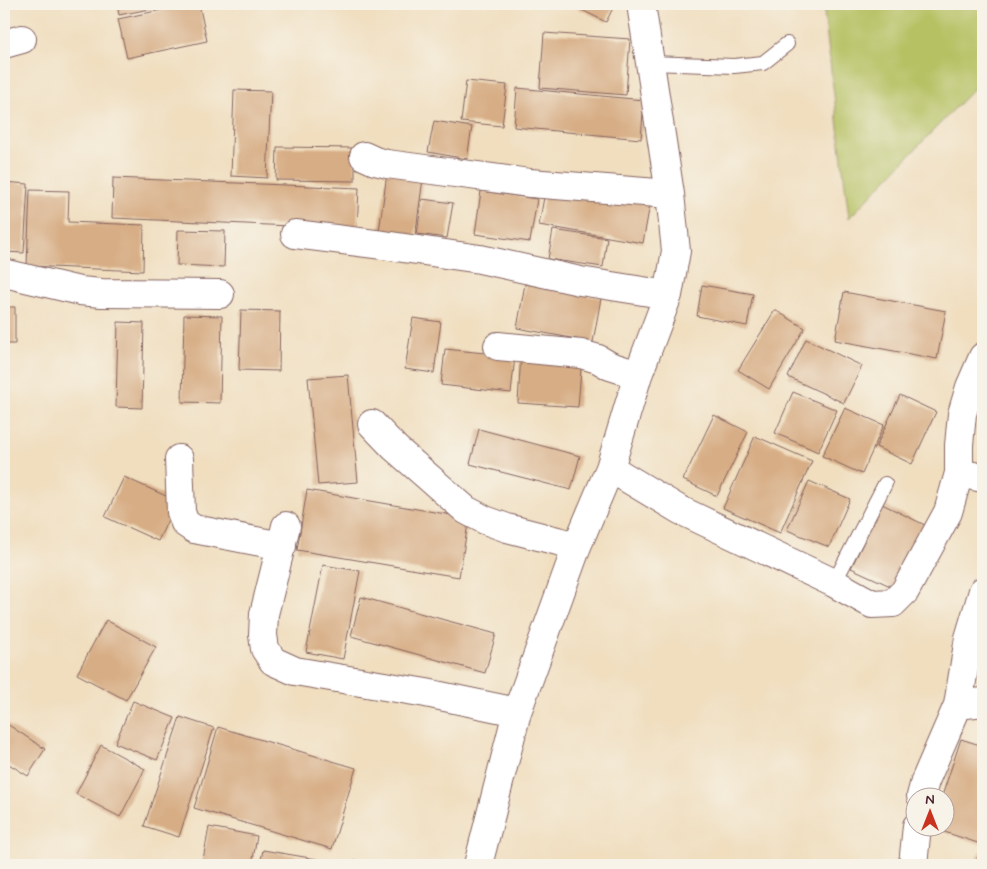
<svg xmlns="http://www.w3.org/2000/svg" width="987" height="869" viewBox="0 0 987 869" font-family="Mynerve,sans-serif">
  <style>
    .green { fill: #b6c163; stroke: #807047 }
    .building { fill: #d7ad85 }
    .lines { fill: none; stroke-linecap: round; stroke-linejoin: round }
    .lane-casing { stroke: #84625f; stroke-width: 16 }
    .street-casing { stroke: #84625f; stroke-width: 30 }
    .lane { stroke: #fff; stroke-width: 14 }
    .street { stroke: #fff; stroke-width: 28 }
  </style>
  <rect width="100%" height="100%" fill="#f7f3e8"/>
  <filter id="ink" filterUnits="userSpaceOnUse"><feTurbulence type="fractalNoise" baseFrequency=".02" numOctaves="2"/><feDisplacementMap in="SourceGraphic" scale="10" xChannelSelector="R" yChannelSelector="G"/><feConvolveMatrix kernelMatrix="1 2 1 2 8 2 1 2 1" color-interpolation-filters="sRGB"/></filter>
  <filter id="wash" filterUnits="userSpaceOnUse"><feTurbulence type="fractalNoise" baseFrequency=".0096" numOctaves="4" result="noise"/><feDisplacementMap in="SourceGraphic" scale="20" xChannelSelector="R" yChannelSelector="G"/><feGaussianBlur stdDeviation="1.12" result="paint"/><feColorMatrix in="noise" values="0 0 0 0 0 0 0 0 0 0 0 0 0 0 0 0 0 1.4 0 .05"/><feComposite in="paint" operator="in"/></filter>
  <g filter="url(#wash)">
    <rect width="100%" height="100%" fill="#f0debf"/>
    <path class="green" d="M 823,4 L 983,4 L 983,79 L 849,218 Z"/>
    <g id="blocks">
      <path class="building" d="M 117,4 L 171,4 L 171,5 L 119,15 Z
        M 190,4 L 199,4 L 207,41 L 127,58 L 118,19 Z
        M 570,4 L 615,4 L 606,22 Z
        M 544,33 L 630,39 L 626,95 L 540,88 Z
        M 466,81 L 507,85 L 502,126 L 461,122 Z
        M 517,88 L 644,100 L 641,139 L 514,127 Z
        M 234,90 L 271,91 L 267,178 L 231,176 Z
        M 434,121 L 472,127 L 467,159 L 428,152 Z
        M 277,147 L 355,148 L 355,181 L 276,180 Z
        M 388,166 L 424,171 L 414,245 L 378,239 Z
        M 113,178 L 359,188 L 357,229 L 112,218 Z
        M 4,182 L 28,184 L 24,253 L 4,252 Z
        M 546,186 L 650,204 L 643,243 L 539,225 Z
        M 30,190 L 69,191 L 68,222 L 144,225 L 143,271 L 27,266 Z
        M 481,191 L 537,199 L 530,242 L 475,234 Z
        M 422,199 L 453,203 L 447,238 L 417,234 Z
        M 178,230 L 225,231 L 224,267 L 177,265 Z
        M 553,230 L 607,238 L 603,267 L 548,259 Z
        M 525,284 L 601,298 L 593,342 L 517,328 Z
        M 702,285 L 753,294 L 747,326 L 697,316 Z
        M 844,292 L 946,311 L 937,359 L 835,340 Z
        M 4,307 L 15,307 L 15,344 L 4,344 Z
        M 241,310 L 280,311 L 279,371 L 239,370 Z
        M 775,310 L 805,328 L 769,389 L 738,370 Z
        M 184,315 L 222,316 L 220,403 L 182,402 Z
        M 413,318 L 441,322 L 434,373 L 405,369 Z
        M 118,322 L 144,323 L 142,408 L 116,407 Z
        M 806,339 L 862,366 L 844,403 L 788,377 Z
        M 445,349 L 515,356 L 511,393 L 441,385 Z
        M 521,353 L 582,357 L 578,407 L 518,403 Z
        M 348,375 L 358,482 L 318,485 L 308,378 Z
        M 793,392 L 837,410 L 818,452 L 775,433 Z
        M 900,395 L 936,412 L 912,464 L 876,447 Z
        M 845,408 L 884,425 L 862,474 L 822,456 Z
        M 714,415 L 748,432 L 717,496 L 683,480 Z
        M 479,429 L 580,456 L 571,490 L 470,464 Z
        M 755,436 L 812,461 L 780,533 L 723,508 Z
        M 124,477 L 177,501 L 158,541 L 105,517 Z
        M 809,481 L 850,499 L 829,547 L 787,530 Z
        M 307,490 L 469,518 L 459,577 L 297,550 Z
        M 882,504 L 929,527 L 899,590 L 851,568 Z
        M 323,565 L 360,571 L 343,659 L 306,652 Z
        M 361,597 L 496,634 L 485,673 L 351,636 Z
        M 106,620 L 156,647 L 126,700 L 77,674 Z
        M 983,629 L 983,668 L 970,664 Z
        M 133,701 L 175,718 L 157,760 L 115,743 Z
        M 180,717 L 214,728 L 179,837 L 144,826 Z
        M 4,722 L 45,749 L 28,776 L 4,761 Z
        M 218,727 L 356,768 L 332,849 L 194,808 Z
        M 961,739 L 983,746 L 983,837 L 981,844 L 929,827 L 944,826 L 944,796 L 942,796 Z
        M 101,745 L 145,769 L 120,817 L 76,794 Z
        M 209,827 L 257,836 L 252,865 L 202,865 Z
        M 983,844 L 983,865 L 975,865 Z
        M 263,850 L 328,861 L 327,865 L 260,865 Z
        M 354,861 L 380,864 L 380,865 L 353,865 Z"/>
    </g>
  </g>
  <g filter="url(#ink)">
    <use href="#blocks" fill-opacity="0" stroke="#84625f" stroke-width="1"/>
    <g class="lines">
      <defs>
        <path id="lane" d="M 651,63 L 734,66 L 763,63 L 787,44
          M 834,583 L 885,484"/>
        <path id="street" d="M 4,44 L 22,39
          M 364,156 L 375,161 L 387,164 L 530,183 L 670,194
          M 295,234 L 383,245 L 480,259 L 580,281 L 668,295
          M 4,273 L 80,291 L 101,293 L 220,294
          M 498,346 L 581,354 L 598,359 L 610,366 L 638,375
          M 372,424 L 395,448 L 466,510 L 485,520 L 507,528 L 577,546
          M 179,459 L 181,512 L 185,523 L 194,529 L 282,546
          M 610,468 L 680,510 L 834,583 L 872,604 L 893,603 L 905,591 L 948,512 L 959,473 L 959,445 L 962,414 L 970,387 L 983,357
          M 959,473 L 983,478
          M 286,526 L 264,614 L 263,635 L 265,649 L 273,661 L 295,671 L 426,693 L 517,712
          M 958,705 L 983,702
          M 921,796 L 925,781 L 958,705 L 969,638 L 983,591
          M 478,865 L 517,712 L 577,546 L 610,468 L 638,375 L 668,295 L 676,251 L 670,194 L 641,4
          M 913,865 L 917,826"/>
      </defs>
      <use href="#lane" class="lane-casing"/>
      <use href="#street" class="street-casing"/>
      <use href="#lane" class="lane"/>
      <use href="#street" class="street"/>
    </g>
  </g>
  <rect width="987" height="869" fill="none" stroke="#f7f3e8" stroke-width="20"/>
  <g transform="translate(930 812)"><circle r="24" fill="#f7f3e8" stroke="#b29e9c"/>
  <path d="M0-4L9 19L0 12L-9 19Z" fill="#c8321e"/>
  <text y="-8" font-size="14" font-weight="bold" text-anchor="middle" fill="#4a1f2b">N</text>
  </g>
</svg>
